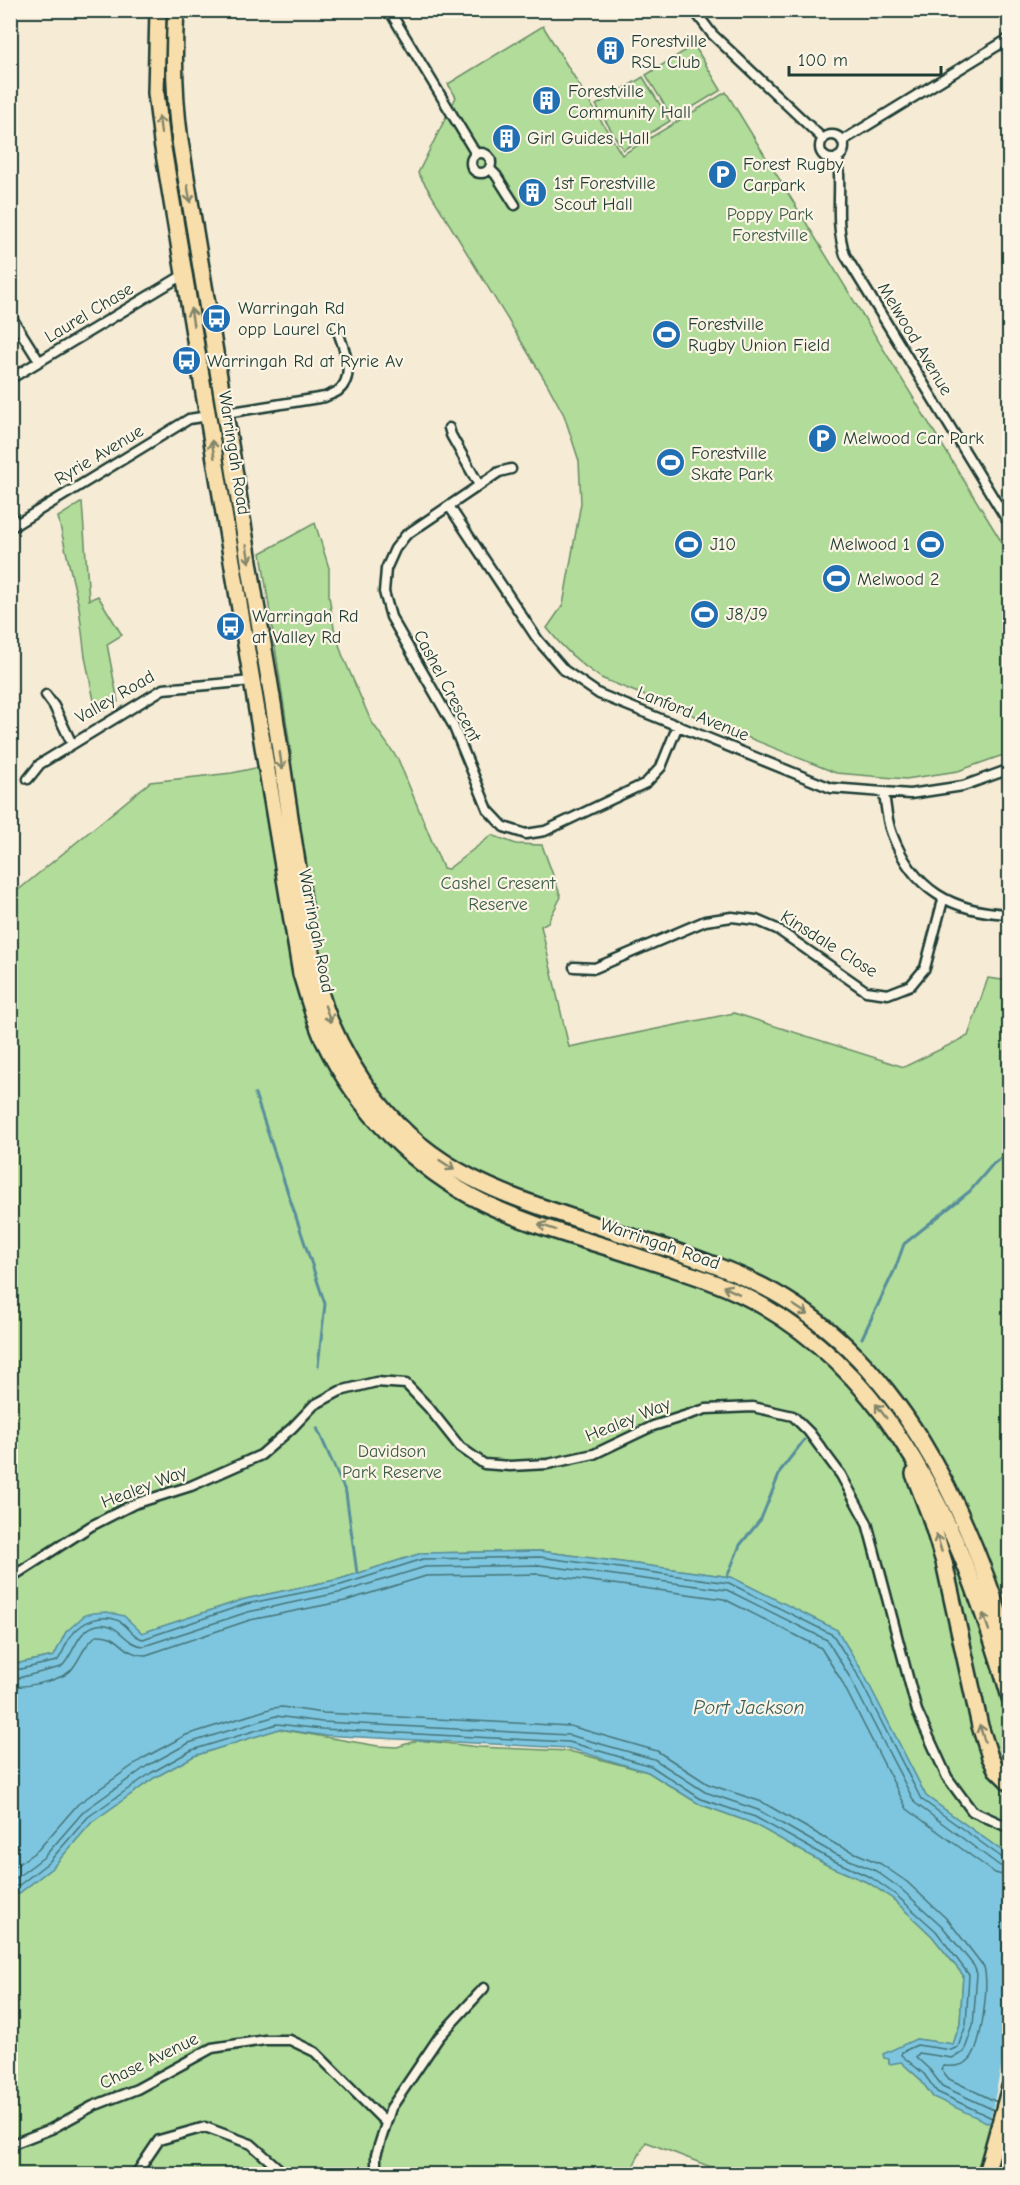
<svg xmlns="http://www.w3.org/2000/svg" width="1020" height="2185" viewBox="0 0 1020 2185" font-family="'Comic Neue',sans-serif">
  <style>
    .green { fill: #b1dc99; stroke: #688c66; stroke-width: 1.5 }
    .water { fill: #7ec6df; stroke: #588f9b; stroke-width: 1.5 }
    .pier { fill: #f6ebd5 }
    .lines { fill: none; stroke-linecap: round; stroke-linejoin: round }
    .shore { stroke: #457478; stroke-width: 1.5 }
    .stream { stroke: #588f9b; stroke-width: 3 }
    .street-casing { stroke: #1f3d34; stroke-width: 13 }
    .highway-casing { stroke: #1f3d34; stroke-width: 20 }
    .street { stroke: #fcf5e5; stroke-width: 8 }
    .highway { stroke: #f8deab; stroke-width: 15 }
    .oneway { stroke: #81856a }
    .labels { text-anchor: middle; dominant-baseline: central; stroke-width: 4.5; stroke-linejoin: round; paint-order: stroke }
    .poi-label { font-size: 18px; fill: #1f3d34; stroke: #fcf5e5; text-anchor: start }
    .park-label { font-size: 18px; fill: #3c5d48; stroke: #fcf5e5 }
    .street-label { font-size: 18px; fill: #1f3d34; stroke: #fcf5e5 }
    .water-label { font-size: 20px; font-style: italic; fill: #375f5f; stroke: #fcf5e5 }
  </style>
  <rect width="100%" height="100%" fill="#f6ebd5"/>
  <filter id="ink" filterUnits="userSpaceOnUse"><feTurbulence type="fractalNoise" baseFrequency=".0167" numOctaves="2"/><feDisplacementMap in="SourceGraphic" scale="12" xChannelSelector="R" yChannelSelector="G"/><feConvolveMatrix kernelMatrix="1 2 1 2 8 2 1 2 1" color-interpolation-filters="sRGB"/></filter>
  <g filter="url(#ink)">
    <path class="green" d="M 543,26 L 622,155 L 726,92 L 1009,554 L 1009,753 L 958,771 L 906,779 L 836,773 L 601,678 C 580,664 563,649 547,628 L 563,605 L 581,503 L 579,461 L 564,415 L 546,382 L 418,173 L 456,97 L 448,84 Z
      M 694,45 L 721,90 L 673,119 L 646,75 Z
      M 643,77 L 670,121 L 623,150 L 596,105 Z
      M 82,502 L 89,600 L 98,596 L 122,635 L 107,644 L 118,702 L 97,715 L 85,657 L 79,607 L 58,517 Z
      M 315,523 L 329,568 L 329,596 L 334,628 L 342,654 L 371,721 L 398,759 L 443,868 L 448,869 L 492,835 L 516,844 L 542,845 L 561,897 L 548,922 L 541,926 L 569,1047 L 734,1013 L 904,1067 L 968,1036 L 988,978 L 1009,981 L 1009,1856 L 926,1796 L 861,1669 L 837,1630 L 731,1577 L 540,1551 L 422,1553 L 340,1579 L 245,1599 L 142,1633 L 123,1616 L 66,1632 L 54,1656 L 15,1664 L 11,1663 L 11,896 L 150,782 L 232,773 L 292,760 L 261,553 Z
      M 279,1729 L 378,1746 L 397,1747 L 418,1740 L 479,1747 L 569,1751 L 648,1772 L 699,1804 L 752,1823 L 827,1865 L 869,1883 L 893,1899 L 932,1936 L 963,1975 L 960,2024 L 953,2044 L 916,2039 L 889,2059 L 889,2063 L 901,2062 L 920,2079 L 933,2097 L 1010,2126 L 1009,2174 L 729,2174 L 646,2142 L 629,2174 L 11,2174 L 11,1892 L 18,1894 L 53,1867 L 92,1822 L 154,1778 L 194,1756 Z"/>
    <path class="water" d="M 540,1551 L 731,1577 L 837,1630 L 861,1669 L 926,1796 L 1009,1856 L 1009,2126 L 993,2125 L 933,2097 L 920,2079 L 901,2062 L 889,2064 L 889,2059 L 884,2058 L 883,2054 L 916,2039 L 953,2044 L 960,2024 L 963,1975 L 932,1936 L 893,1899 L 869,1883 L 827,1865 L 752,1823 L 699,1804 L 648,1772 L 568,1748 L 321,1735 L 279,1729 L 194,1756 L 154,1778 L 92,1822 L 53,1867 L 18,1894 L 11,1892 L 11,1663 L 15,1664 L 54,1656 L 66,1632 L 85,1615 L 93,1613 L 107,1612 L 124,1616 L 142,1633 L 245,1599 L 340,1579 L 422,1553 Z"/>
    <path class="pier" d="M 1007,2021 L 1010,2021 L 1010,2129 L 989,2126 L 1009,2029 L 1009,2026 L 1006,2026 Z"/>
    <g class="lines">
      <path class="shore" d="M 10,1670 L 16,1670 L 57,1661 C 64,1653 65,1643 71,1636 C 82,1621 103,1612 121,1622 C 129,1627 133,1637 143,1639 L 246,1604 L 341,1585 L 423,1559 L 540,1557 L 729,1583 L 833,1635 L 856,1672 L 921,1799 L 1004,1859 L 1010,1860
        M 10,1677 L 18,1678 L 61,1667 C 74,1656 75,1633 94,1626 C 118,1618 124,1646 144,1646 L 248,1612 L 343,1592 L 425,1567 L 539,1565 L 727,1590 L 827,1640 L 849,1676 L 915,1803 L 1000,1866 L 1010,1868
        M 10,1686 C 24,1688 64,1680 72,1669 C 82,1656 83,1646 97,1635 C 121,1633 122,1656 146,1655 L 250,1620 L 345,1601 L 426,1576 L 539,1574 L 724,1599 L 821,1648 L 841,1680 L 907,1809 L 995,1873 L 1010,1877
        M 10,1870 L 38,1850 L 78,1804 L 142,1759 L 186,1735 L 273,1708 L 282,1707 L 323,1713 L 570,1726 L 657,1751 L 708,1784 L 762,1802 L 837,1845 L 881,1864 L 907,1882 L 948,1920 L 984,1967 C 989,1985 982,2045 970,2059 C 963,2067 953,2067 944,2066 L 941,2069 L 949,2079 L 997,2102
        M 10,1879 L 16,1878 L 44,1857 L 84,1811 L 147,1766 L 189,1743 L 276,1716 L 322,1722 L 569,1735 L 654,1759 L 705,1792 L 758,1810 L 833,1853 L 876,1871 L 901,1889 L 942,1926 L 974,1966 L 977,1974 L 973,2026 L 964,2052 L 952,2058 L 919,2053 L 916,2057 L 930,2070 L 942,2086 L 994,2110
        M 10,1886 L 18,1886 L 49,1862 L 88,1817 L 151,1773 L 192,1750 L 277,1724 L 322,1729 L 569,1742 L 651,1766 L 701,1799 L 755,1817 L 830,1859 L 872,1878 L 896,1895 L 936,1931 L 969,1975 L 966,2025 L 958,2047 L 951,2050 L 917,2045 L 902,2052 L 901,2055 L 924,2074 L 937,2092 L 992,2118"/>
      <path class="stream" d="M 255,1094 L 325,1304 L 318,1366
        M 862,1338 L 895,1269 L 904,1244 L 970,1191 L 993,1164 L 1010,1151
        M 317,1428 L 346,1493 L 357,1573
        M 727,1577 L 740,1545 L 761,1519 L 781,1470 L 804,1440"/>
      <defs>
        <path id="street" d="M 389,10 L 476,154
          M 694,10 L 712,34 L 823,139
          M820 147a12 12 0 1 1 24 0a12 12 0 1 1-24 0Z
          M 842,141 L 1010,38
          M471 163a10 10 0 1 1 20 0a10 10 0 1 1-20 0Z
          M 838,157 C 842,191 834,221 845,255 L 1010,525
          M 490,169 L 496,175 L 515,205
          M 10,232 L 10,240
          M 10,315 L 39,361
          M 10,379 L 185,274
          M 226,413 L 325,397 C 329,395 335,393 338,391 C 358,375 342,345 336,326
          M 449,428 L 451,435 L 479,485
          M 511,469 L 499,472 L 406,535 L 395,549 L 386,569 L 384,592 L 391,617 L 453,725 L 488,810 L 504,827 L 526,834 L 545,831 L 646,783 L 661,767 L 678,725
          M 449,506 L 538,640 L 564,670 L 599,694 L 831,788 L 910,794 L 963,786 L 1010,769
          M 10,514 L 17,524
          M 10,528 L 189,419 L 208,416
          M 46,695 L 54,706 L 72,744
          M 28,779 L 40,764 L 163,689 L 252,681
          M 884,793 C 886,807 887,822 892,834 C 913,890 952,912 1010,914
          M 574,967 L 595,968 L 705,921 L 732,917 L 756,920 L 777,929 L 866,991 L 888,994 L 911,985 L 925,968 L 943,900
          M 10,1578 L 91,1526 L 134,1504 L 191,1486 L 261,1455 L 292,1428 L 314,1405 L 340,1391 L 376,1382 L 406,1384 L 429,1408 L 460,1447 L 484,1464 L 510,1466 L 548,1464 L 594,1454 L 653,1426 L 706,1409 L 753,1407 L 793,1416 L 809,1432 L 841,1475 L 867,1523 L 917,1711 L 947,1777 L 972,1811 L 1010,1828
          M 10,2145 L 51,2129 L 93,2106 L 137,2089 L 212,2048 L 265,2040 L 290,2040 L 315,2052 L 386,2123
          M 136,2174 L 159,2140 L 205,2127 L 251,2144 L 278,2168 L 281,2174
          M 376,2174 L 376,2155 L 391,2108 L 439,2037 L 484,1988"/>
        <path id="highway" d="M 158,10 L 156,93 L 162,142 L 301,974 C 308,996 314,1020 324,1041 C 358,1111 414,1168 484,1203 C 531,1226 583,1239 632,1255 C 676,1270 723,1282 763,1306 C 877,1372 940,1489 982,1610 C 992,1639 1002,1668 1010,1698
          M 176,10 C 173,55 174,97 180,141 C 205,289 229,438 253,586 C 258,617 264,648 269,679 C 280,744 288,809 299,874 C 307,922 311,975 330,1021 C 342,1049 359,1078 378,1102 C 433,1172 504,1195 586,1222 C 644,1242 707,1258 762,1286 C 899,1356 968,1509 1010,1649
          M 914,1474 L 930,1516 L 944,1562 L 980,1726 L 990,1757 L 996,1769 L 1010,1783
          M 986,2174 L 1010,2087
          M 1004,2174 L 1010,2157"/>
      </defs>
      <use href="#street" class="street-casing"/>
      <use href="#highway" class="highway-casing"/>
      <use href="#street" class="street"/>
      <use href="#highway" class="highway"/>
    </g>
    <defs><path id="oneway-shaft" d="M-6 0H5M1.5-3L5.5 0L1.5 3" fill="none" stroke-width="1.6" stroke-linecap="round" stroke-linejoin="round" transform="scale(1.5)"/></defs>
    <g class="oneway">
      <use href="#oneway-shaft" transform="translate(160 125) rotate(-97)"/>
      <use href="#oneway-shaft" transform="translate(189 194) rotate(80)"/>
      <use href="#oneway-shaft" transform="translate(192 317) rotate(-99)"/>
      <use href="#oneway-shaft" transform="translate(213 449) rotate(-99)"/>
      <use href="#oneway-shaft" transform="translate(248 554) rotate(81)"/>
      <use href="#oneway-shaft" transform="translate(281 761) rotate(82)"/>
      <use href="#oneway-shaft" transform="translate(328 1014) rotate(70)"/>
      <use href="#oneway-shaft" transform="translate(447 1165) rotate(33)"/>
      <use href="#oneway-shaft" transform="translate(547 1227) rotate(-162)"/>
      <use href="#oneway-shaft" transform="translate(731 1290) rotate(-155)"/>
      <use href="#oneway-shaft" transform="translate(801 1310) rotate(33)"/>
      <use href="#oneway-shaft" transform="translate(881 1411) rotate(-127)"/>
      <use href="#oneway-shaft" transform="translate(939 1543) rotate(-107)"/>
      <use href="#oneway-shaft" transform="translate(986 1622) rotate(-109)"/>
      <use href="#oneway-shaft" transform="translate(982 1733) rotate(-107)"/>
    </g>
  </g>
  <defs>
    <symbol id="building-disc" viewBox="-11 -11 22 22"><circle r="9.5" fill="#1f6fb2" stroke="#fcf5e5"/><path d="M-4-6H4V6H1V3H-1V6H-4ZM-2.5-4.3h1.7v1.8h-1.7ZM.8-4.3h1.7v1.8H.8ZM-2.5-1h1.7V.8h-1.7ZM.8-1h1.7V.8H.8Z" fill="#fff"/></symbol>
    <symbol id="parking-disc" viewBox="-11 -11 22 22"><circle r="9.5" fill="#1f6fb2" stroke="#fcf5e5"/><path d="M-3.5-5.5H1a3.5 3.5 0 0 1 0 7H-1V5.5H-3.5ZM-1-3.4V-.6H.8a1.4 1.4 0 0 0 0-2.8Z" fill="#fff"/></symbol>
    <symbol id="bus-disc" viewBox="-11 -11 22 22"><circle r="9.5" fill="#1f6fb2" stroke="#fcf5e5"/><path d="M-5-6H5V4H4V6H2V4H-2V6H-4V4H-5ZM-3.5-4V0h7V-4ZM-3.5 1.2v1.5H-2V1.2ZM2 1.2v1.5H3.5V1.2Z" fill="#fff"/></symbol>
    <symbol id="stadium-disc" viewBox="-11 -11 22 22"><circle r="9.5" fill="#1f6fb2" stroke="#fcf5e5"/><path d="M0-5a6.5 5 0 1 0 0 10a6.5 5 0 1 0 0-10ZM-3.5-1.8h7v3.6h-7Z" fill="#fff"/></symbol>
  </defs>
  <g fill-rule="evenodd">
    <use href="#building-disc" x="594" y="34" width="33" height="33"/>
    <use href="#building-disc" x="530" y="84" width="33" height="33"/>
    <use href="#building-disc" x="490" y="122" width="33" height="33"/>
    <use href="#parking-disc" x="706" y="158" width="33" height="33"/>
    <use href="#building-disc" x="516" y="176" width="33" height="33"/>
    <use href="#bus-disc" x="200" y="302" width="33" height="33"/>
    <use href="#stadium-disc" x="650" y="318" width="33" height="33"/>
    <use href="#bus-disc" x="170" y="344" width="33" height="33"/>
    <use href="#parking-disc" x="806" y="422" width="33" height="33"/>
    <use href="#stadium-disc" x="654" y="446" width="33" height="33"/>
    <use href="#stadium-disc" x="672" y="528" width="33" height="33"/>
    <use href="#stadium-disc" x="914" y="528" width="33" height="33"/>
    <use href="#stadium-disc" x="820" y="562" width="33" height="33"/>
    <use href="#stadium-disc" x="688" y="598" width="33" height="33"/>
    <use href="#bus-disc" x="214" y="610" width="33" height="33"/>
  </g>
  <g class="labels">
    <g class="poi-label">
      <text x="631" y="41">Forestville<tspan x="631" dy="21">RSL Club</tspan></text>
      <text x="568" y="91">Forestville<tspan x="568" dy="21">Community Hall</tspan></text>
      <text x="527" y="138">Girl Guides Hall</text>
      <text x="743" y="164">Forest Rugby<tspan x="743" dy="21">Carpark</tspan></text>
      <text x="554" y="183">1st Forestville<tspan x="554" dy="21">Scout Hall</tspan></text>
      <text x="238" y="308">Warringah Rd<tspan x="238" dy="21">opp Laurel Ch</tspan></text>
      <text x="688" y="324">Forestville<tspan x="688" dy="21">Rugby Union Field</tspan></text>
      <text x="207" y="361">Warringah Rd at Ryrie Av</text>
      <text x="843" y="438">Melwood Car Park</text>
      <text x="691" y="453">Forestville<tspan x="691" dy="21">Skate Park</tspan></text>
      <text x="710" y="544">J10</text>
      <text x="910" y="544" text-anchor="end">Melwood 1</text>
      <text x="857" y="579">Melwood 2</text>
      <text x="726" y="614">J8/J9</text>
      <text x="252" y="616">Warringah Rd<tspan x="252" dy="21">at Valley Rd</tspan></text>
    </g>
    <g class="park-label">
      <text x="770" y="214">Poppy Park<tspan x="770" dy="21">Forestville</tspan></text>
      <text x="498" y="883">Cashel Cresent<tspan x="498" dy="21">Reserve</tspan></text>
      <text x="392" y="1451">Davidson<tspan x="392" dy="21">Park Reserve</tspan></text>
    </g>
    <g class="street-label">
      <text transform="translate(89 313) rotate(-31)">Laurel Chase</text>
      <text transform="translate(915 339) rotate(59)">Melwood Avenue</text>
      <text transform="translate(234 453) rotate(81)">Warringah Road</text>
      <text transform="translate(99 455) rotate(-31)">Ryrie Avenue</text>
      <text transform="translate(447 686) rotate(62)">Cashel Crescent</text>
      <text transform="translate(115 697) rotate(-30)">Valley Road</text>
      <text transform="translate(693 714) rotate(22)">Lanford Avenue</text>
      <text transform="translate(316 931) rotate(79)">Warringah Road</text>
      <text transform="translate(829 944) rotate(32)">Kinsdale Close</text>
      <text transform="translate(660 1244) rotate(19)">Warringah Road</text>
      <text transform="translate(628 1420) rotate(-22)">Healey Way</text>
      <text transform="translate(144 1487) rotate(-21)">Healey Way</text>
      <text transform="translate(149 2061) rotate(-26)">Chase Avenue</text>
    </g>
    <g class="water-label">
      <text x="749" y="1707">Port Jackson</text>
    </g>
  </g>
  <rect width="1020" height="2185" fill="none" stroke="#fcf5e5" stroke-width="36"/>
  <rect x="18" y="18" width="984" height="2149" fill="none" stroke="#1f3d34" stroke-width="2" filter="url(#ink)"/>
  <path d="M789 66v9h152v-9" fill="none" stroke="#1f3d34" stroke-width="3"/>
  <text x="798" y="66" font-size="18" fill="#1f3d34" stroke="#fcf5e5" stroke-width="4.5" paint-order="stroke">100 m</text>
</svg>
